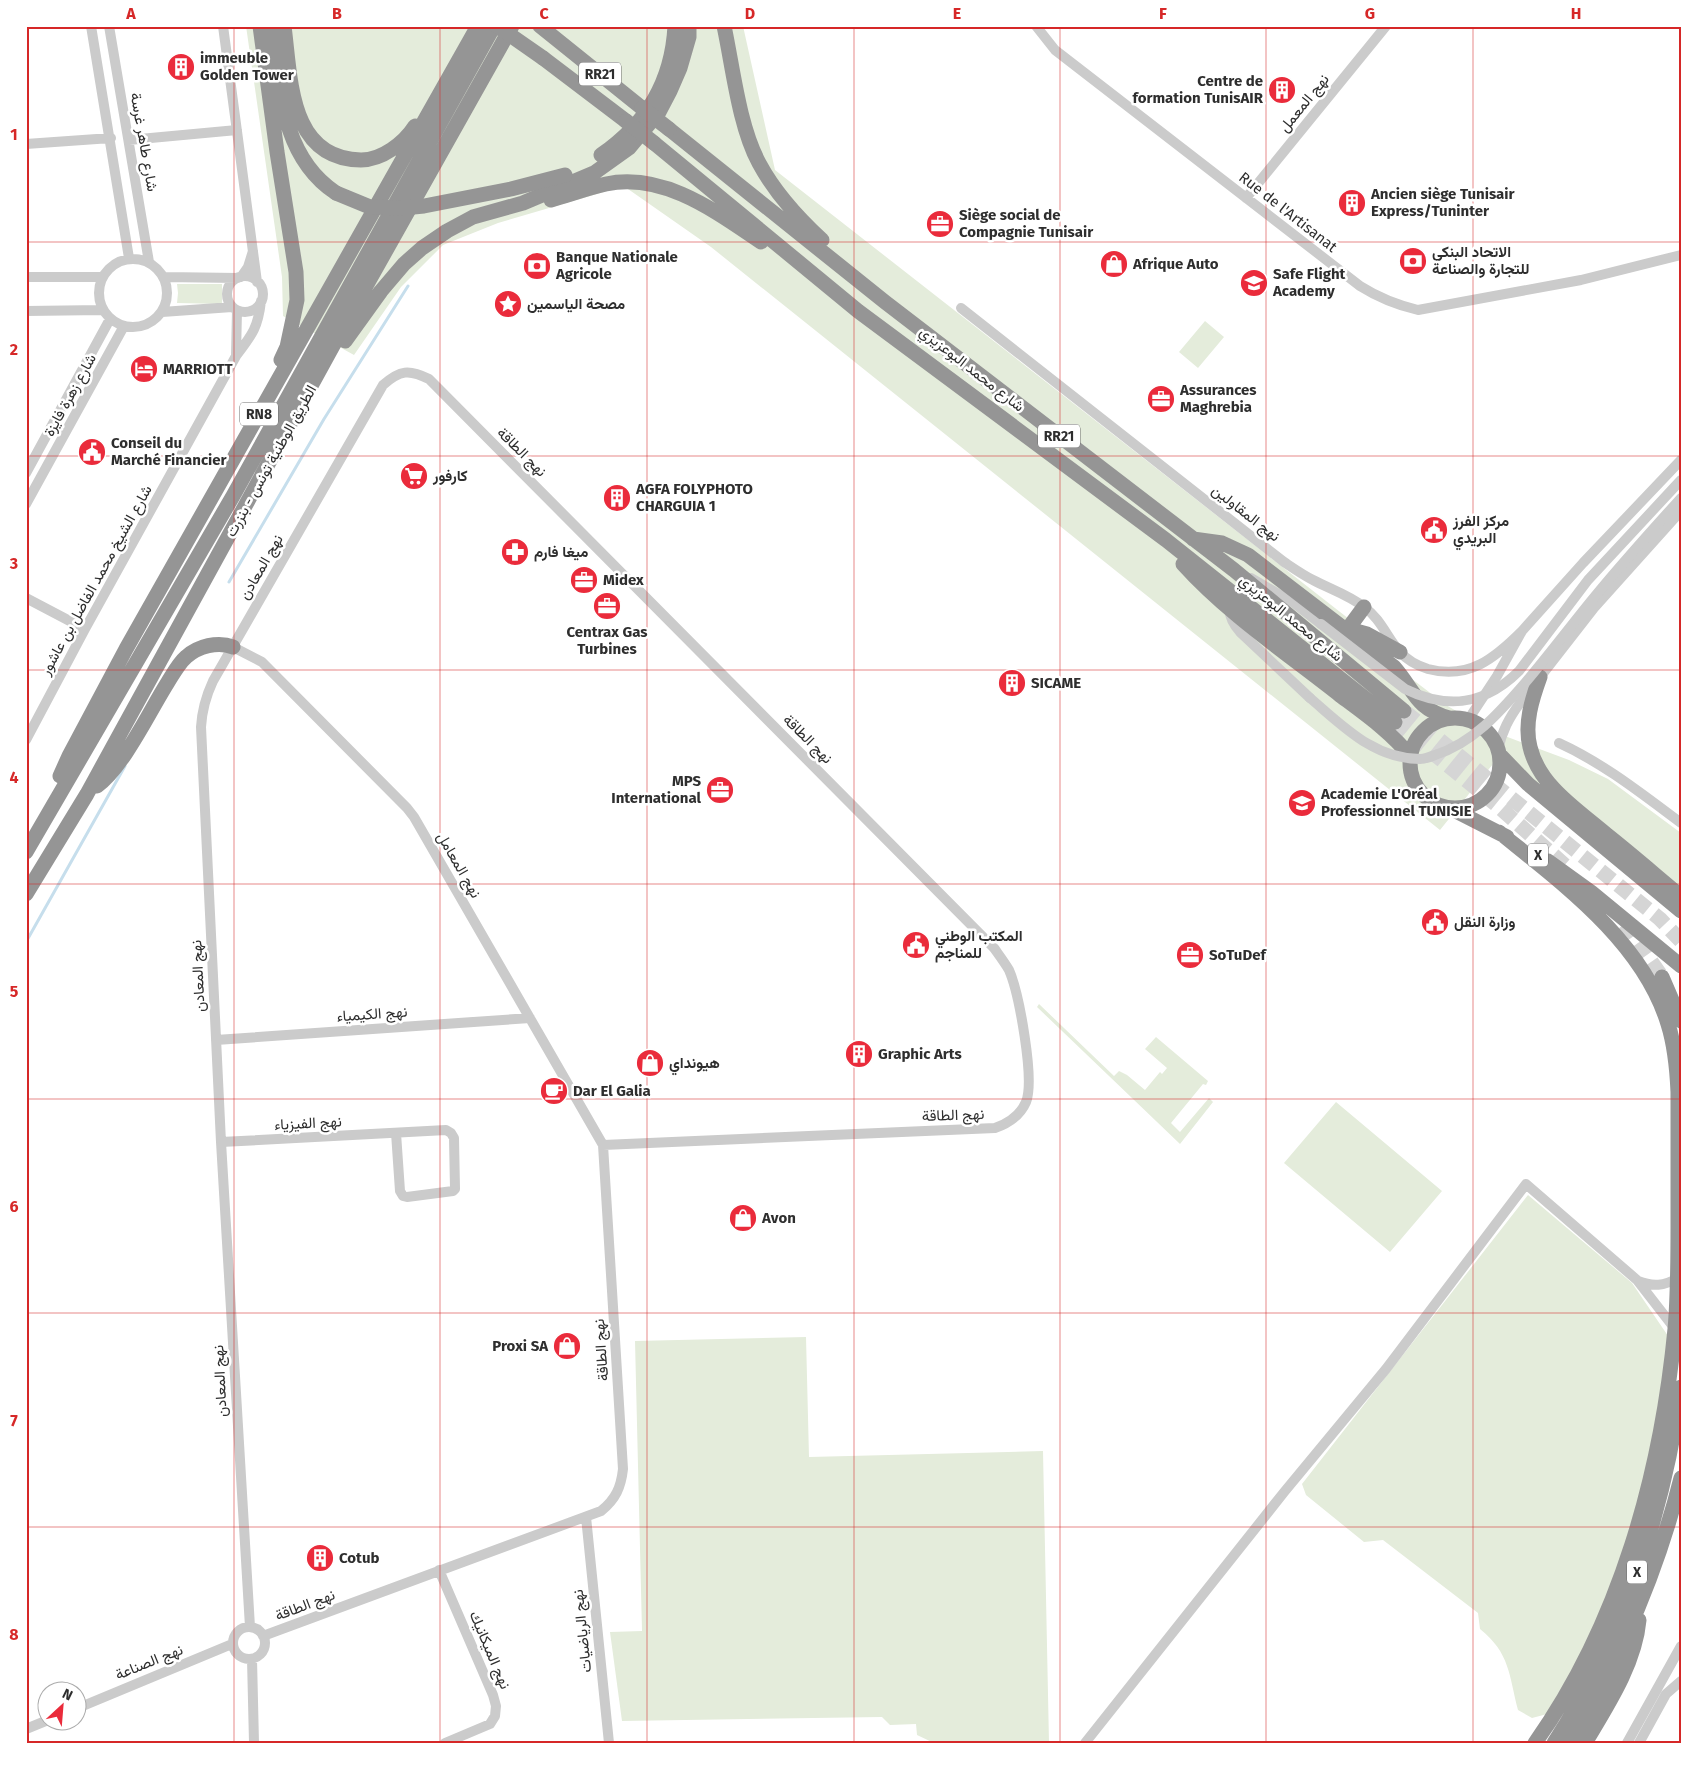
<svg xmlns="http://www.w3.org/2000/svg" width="1707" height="1769" viewBox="0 0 1707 1769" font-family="'Fira Sans',Vazirmatn,sans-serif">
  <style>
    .green { fill: #e4ecdb }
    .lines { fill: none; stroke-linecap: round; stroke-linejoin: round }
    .stream { stroke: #c6deec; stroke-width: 3 }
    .highway-tunnel { stroke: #d5d5d5; stroke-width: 15; stroke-dasharray: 15 8; stroke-linecap: butt }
    .minor { stroke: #cbcbcb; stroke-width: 10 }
    .highway { stroke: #959595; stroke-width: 15 }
    .minor-bridge { stroke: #cbcbcb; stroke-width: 10 }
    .highway-bridge { stroke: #959595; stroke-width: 15 }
    .grid { fill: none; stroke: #d62828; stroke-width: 1; stroke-opacity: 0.55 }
    .labels { text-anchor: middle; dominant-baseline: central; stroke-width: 5; stroke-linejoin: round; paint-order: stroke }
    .shield { fill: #fff; stroke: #6d6d6d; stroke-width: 1 }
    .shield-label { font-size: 14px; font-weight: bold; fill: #2e2e2e }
    .poi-label { font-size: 15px; font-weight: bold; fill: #2e2e2e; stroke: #fff; text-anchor: start }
    .street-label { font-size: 15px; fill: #2e2e2e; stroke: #fff }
    .neatline { fill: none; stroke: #d62828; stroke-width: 2 }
    .grid-label { font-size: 16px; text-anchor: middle; font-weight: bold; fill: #d62828 }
  </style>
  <rect width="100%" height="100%" fill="#fff"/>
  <path class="green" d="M 246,26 L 743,26 L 775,170 L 1358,626 L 1412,679 L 1446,705 L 1489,730 L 1569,760 L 1608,779 L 1681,833 L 1681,903 L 1497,759 L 1440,830 L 711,247 L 628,189 L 614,189 L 498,223 L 443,245 L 401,287 L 354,355 L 283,316 L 282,277 Z
    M 177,284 L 222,284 L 222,304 L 177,303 L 178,293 Z
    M 1205,321 L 1224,337 L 1198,368 L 1179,352 Z
    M 1039,1004 L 1114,1076 L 1119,1071 L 1127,1075 L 1145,1090 L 1160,1072 L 1162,1074 L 1167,1068 L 1145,1049 L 1156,1037 L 1208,1081 L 1206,1085 L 1203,1084 L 1171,1123 L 1180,1132 L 1209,1098 L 1213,1102 L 1180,1144 L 1037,1007 Z
    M 1336,1102 L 1442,1191 L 1390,1252 L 1284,1163 Z
    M 1528,1195 L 1632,1283 L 1679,1352 L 1629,1567 L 1551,1713 L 1532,1718 L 1518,1710 C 1509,1675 1510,1653 1480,1629 L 1478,1613 L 1383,1540 L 1364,1542 L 1306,1495 L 1302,1484 Z
    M 806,1337 L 809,1457 L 1043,1451 L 1049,1743 L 934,1743 L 917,1735 L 916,1724 L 890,1725 L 882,1717 L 622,1721 L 610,1632 L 642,1631 L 635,1341 Z"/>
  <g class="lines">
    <path class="stream" d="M 229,582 L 324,419 L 408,286
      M 26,942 L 125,766"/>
    <path class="highway-tunnel" d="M 1404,711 L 1660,919 L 1681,941
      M 1395,722 L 1498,806 L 1570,870
      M 1625,924 L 1662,977"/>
    <path class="minor" d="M 91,26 L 129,258
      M 109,26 L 149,262
      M 223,26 L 257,282
      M 1036,26 L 1055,50 L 1360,286 C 1379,298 1397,305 1418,310 L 1581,280 L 1681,255
      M 129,140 L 237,130
      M 26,144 L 111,138
      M 1246,198 L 1386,26
      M99 293a34 34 0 1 1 68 0a34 34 0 1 1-68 0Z
      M227 294a18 18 0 1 1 36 0a18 18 0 1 1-36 0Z
      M 26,277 L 102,277
      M 164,277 L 238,278
      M 241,277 L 248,267 L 253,251
      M 961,308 L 1284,562 C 1293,568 1303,575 1313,580 C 1330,589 1349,595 1364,607 C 1380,618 1387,637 1399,651 C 1407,660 1418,666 1428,669 C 1469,680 1495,658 1522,631
      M 26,311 L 103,310
      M 162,312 L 232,307
      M 236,356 L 237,310
      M 26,473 L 110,319
      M 26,504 L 124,326
      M 1251,578 L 1294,603 L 1321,624
      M 26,598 L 85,629
      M 1229,608 C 1230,618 1233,624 1240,632 L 1310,698
      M 233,647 L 262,662 L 407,808 L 414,817 L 603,1145 L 623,1469 C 621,1487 616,1499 601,1511 L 263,1636
      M 1468,720 L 1497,676 L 1522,631 L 1583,563 L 1681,460
      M 26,740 L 85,629 L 236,356 C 252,335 258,328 261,301
      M 1559,743 C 1603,763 1642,794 1681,823
      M 1498,750 C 1502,731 1509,718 1520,703 L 1594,608 L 1681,511
      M 216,1040 L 530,1018
      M 221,1142 L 446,1130 L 451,1133 L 454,1138 L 455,1189 L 453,1191 L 407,1197 L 403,1196 L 400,1191 L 396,1133
      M 1638,1281 C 1653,1287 1664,1286 1678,1278
      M 586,1517 L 609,1743
      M 439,1570 L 493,1695 L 496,1706 L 495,1716 L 490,1724 L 445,1743
      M233 1643a16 16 0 1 1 32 0a16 16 0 1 1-32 0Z
      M 250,1627 L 221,1142 L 201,727 C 202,710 206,696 213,681 L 383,385 C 400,370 409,369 429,379 L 994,948 C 999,955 1005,963 1009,970 C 1019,993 1035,1080 1026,1102 C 1020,1116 1009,1123 995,1128 L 603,1145
      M 252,1659 L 254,1743
      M 78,1708 L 232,1644
      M 26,1729 L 48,1720
      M 1085,1743 L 1285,1491 L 1386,1369 L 1526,1184 L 1637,1280 L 1675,1329
      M 1627,1743 L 1681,1646
      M 1639,1743 L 1666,1694 L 1681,1681"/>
    <path class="highway" d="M 260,26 L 277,152 L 296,272 L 297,300 L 287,347 L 281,360
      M 272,26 C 280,86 280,156 336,193
      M 284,26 C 291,79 289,159 361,160 C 382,160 404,143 415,126
      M 540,26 L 642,108
      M 724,26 C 733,68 739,126 759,163 C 775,193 797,217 822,240
      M 543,58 L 626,121
      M 669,129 L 885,302 L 1234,570 L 1404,711
      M 654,143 L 858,311 L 1166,540 L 1395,722
      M 601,155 C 647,123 672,82 675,26
      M 551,200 C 569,195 588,188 606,184 C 664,172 716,212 761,242
      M 345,341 L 381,291 L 404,264 L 422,248 L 447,231 L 473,217 L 523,203 L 594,173 L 629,148 L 659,112 L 670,91 L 680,68 L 689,37 L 689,26
      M 1193,539 L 1222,543 L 1248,555 L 1394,667 C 1415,691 1415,708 1449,718
      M 1183,564 C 1228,614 1288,654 1341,696 C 1365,714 1391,732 1410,756
      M 1347,630 L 1364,607
      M 1356,631 L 1367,634 L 1400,652
      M 1540,677 C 1532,699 1524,724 1530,747 C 1539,786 1578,810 1607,835 C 1631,854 1654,874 1678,894
      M1410 763a45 45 0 1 1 90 0a45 45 0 1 1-90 0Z
      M 1499,754 L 1528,784 L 1681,911
      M 60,776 L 69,756 L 126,649 L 478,26
      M 97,786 C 124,766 149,712 168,682 C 173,674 179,663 186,657 C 198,646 218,641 233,647
      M 1450,808 L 1507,837
      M 1499,832 C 1563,884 1643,942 1668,1024 C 1675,1046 1677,1069 1678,1092 C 1678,1137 1678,1182 1678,1227 C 1678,1261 1678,1296 1675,1329 C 1661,1474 1620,1623 1535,1743
      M 26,852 L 233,496 L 494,26
      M 1548,861 L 1591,892 L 1681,966
      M 26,894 L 87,794 L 357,302 L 512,26
      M 1662,977 L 1681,1021
      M 1554,1743 C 1623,1637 1664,1512 1681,1387
      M 1568,1743 C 1620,1660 1657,1573 1681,1478
      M 1585,1743 C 1607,1706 1635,1664 1639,1620"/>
    <path class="minor-bridge" d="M 1321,624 L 1405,689 C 1448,710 1485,705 1519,671 L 1588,580 L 1681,480
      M 1310,698 C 1343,726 1374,759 1420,759 C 1425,759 1430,757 1435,755 C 1473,743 1499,713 1525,683 C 1549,655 1572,624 1596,595 C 1623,562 1652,530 1681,498"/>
    <path class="highway-bridge" d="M 497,26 L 543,58
      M 642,108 L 669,129
      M 626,121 L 654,143
      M 336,193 L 370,207 L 403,208 L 424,206 L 511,189 L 565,175"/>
  </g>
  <path class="grid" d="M 234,26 L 234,1743M 440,26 L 440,1743M 647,26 L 647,1743M 854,26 L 854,1743M 1060,26 L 1060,1743M 1266,26 L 1266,1743M 1473,26 L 1473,1743M 26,242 L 1681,242M 26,456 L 1681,456M 26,670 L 1681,670M 26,884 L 1681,884M 26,1099 L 1681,1099M 26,1313 L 1681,1313M 26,1527 L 1681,1527"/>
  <defs>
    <symbol id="building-disc" viewBox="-11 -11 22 22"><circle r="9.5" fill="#ea2b3b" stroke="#fff"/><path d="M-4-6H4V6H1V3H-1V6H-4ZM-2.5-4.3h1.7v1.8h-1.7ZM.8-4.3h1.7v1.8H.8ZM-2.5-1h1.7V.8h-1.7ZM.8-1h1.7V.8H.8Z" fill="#fff"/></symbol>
    <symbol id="office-disc" viewBox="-11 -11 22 22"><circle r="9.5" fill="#ea2b3b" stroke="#fff"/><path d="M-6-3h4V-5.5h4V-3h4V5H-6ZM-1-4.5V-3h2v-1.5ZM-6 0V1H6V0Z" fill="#fff"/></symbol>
    <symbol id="bank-disc" viewBox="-11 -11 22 22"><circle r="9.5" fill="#ea2b3b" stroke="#fff"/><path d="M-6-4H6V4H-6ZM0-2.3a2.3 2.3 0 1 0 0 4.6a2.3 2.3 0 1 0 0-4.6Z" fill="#fff"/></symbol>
    <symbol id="shop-disc" viewBox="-11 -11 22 22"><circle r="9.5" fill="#ea2b3b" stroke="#fff"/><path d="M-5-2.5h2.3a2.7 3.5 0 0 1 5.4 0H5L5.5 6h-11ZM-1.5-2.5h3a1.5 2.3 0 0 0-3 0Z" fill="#fff"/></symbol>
    <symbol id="university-disc" viewBox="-11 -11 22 22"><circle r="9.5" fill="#ea2b3b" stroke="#fff"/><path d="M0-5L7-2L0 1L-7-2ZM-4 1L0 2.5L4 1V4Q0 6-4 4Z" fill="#fff"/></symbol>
    <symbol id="sight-disc" viewBox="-11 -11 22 22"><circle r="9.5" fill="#ea2b3b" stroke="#fff"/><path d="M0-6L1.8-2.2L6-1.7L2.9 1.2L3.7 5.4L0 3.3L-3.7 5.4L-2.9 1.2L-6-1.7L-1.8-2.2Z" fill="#fff"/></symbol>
    <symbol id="hotel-disc" viewBox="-11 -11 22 22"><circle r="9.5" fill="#ea2b3b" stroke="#fff"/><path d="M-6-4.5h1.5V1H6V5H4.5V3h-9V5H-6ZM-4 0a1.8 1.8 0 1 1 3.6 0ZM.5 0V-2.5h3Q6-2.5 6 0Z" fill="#fff"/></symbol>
    <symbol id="civic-disc" viewBox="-11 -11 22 22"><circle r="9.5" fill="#ea2b3b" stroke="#fff"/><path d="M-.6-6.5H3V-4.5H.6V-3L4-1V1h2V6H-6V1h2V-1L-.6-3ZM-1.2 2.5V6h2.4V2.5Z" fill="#fff"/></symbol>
    <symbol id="supermarket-disc" viewBox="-11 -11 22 22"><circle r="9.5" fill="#ea2b3b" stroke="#fff"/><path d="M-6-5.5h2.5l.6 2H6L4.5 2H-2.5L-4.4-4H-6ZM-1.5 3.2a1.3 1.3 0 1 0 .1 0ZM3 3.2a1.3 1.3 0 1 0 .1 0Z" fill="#fff"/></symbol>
    <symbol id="pharmacy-disc" viewBox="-11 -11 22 22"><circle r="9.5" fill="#ea2b3b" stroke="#fff"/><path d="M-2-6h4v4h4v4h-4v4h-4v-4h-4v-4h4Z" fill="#fff"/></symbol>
    <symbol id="cafe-disc" viewBox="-11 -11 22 22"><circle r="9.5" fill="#ea2b3b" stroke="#fff"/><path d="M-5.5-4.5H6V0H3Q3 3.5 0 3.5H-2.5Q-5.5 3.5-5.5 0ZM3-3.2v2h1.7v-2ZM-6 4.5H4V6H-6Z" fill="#fff"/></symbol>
  </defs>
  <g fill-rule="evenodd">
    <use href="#building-disc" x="165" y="51" width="32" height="32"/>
    <use href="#building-disc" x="1266" y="74" width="32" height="32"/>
    <use href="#building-disc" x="1336" y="187" width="32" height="32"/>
    <use href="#office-disc" x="924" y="208" width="32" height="32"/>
    <use href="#bank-disc" x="1397" y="245" width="32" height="32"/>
    <use href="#shop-disc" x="1098" y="248" width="32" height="32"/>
    <use href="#bank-disc" x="521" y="250" width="32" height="32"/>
    <use href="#university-disc" x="1238" y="267" width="32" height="32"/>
    <use href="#sight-disc" x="492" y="288" width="32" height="32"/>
    <use href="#hotel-disc" x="128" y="353" width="32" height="32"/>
    <use href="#office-disc" x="1145" y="383" width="32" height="32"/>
    <use href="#civic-disc" x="76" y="436" width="32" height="32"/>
    <use href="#supermarket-disc" x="398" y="460" width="32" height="32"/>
    <use href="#building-disc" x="601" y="482" width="32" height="32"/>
    <use href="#civic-disc" x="1418" y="514" width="32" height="32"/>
    <use href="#pharmacy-disc" x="499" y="536" width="32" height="32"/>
    <use href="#office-disc" x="568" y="564" width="32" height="32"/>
    <use href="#office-disc" x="591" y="590" width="32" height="32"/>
    <use href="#building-disc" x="996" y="667" width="32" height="32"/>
    <use href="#office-disc" x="704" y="774" width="32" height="32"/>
    <use href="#university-disc" x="1286" y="787" width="32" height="32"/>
    <use href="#civic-disc" x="1419" y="906" width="32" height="32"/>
    <use href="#civic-disc" x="900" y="929" width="32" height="32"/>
    <use href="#office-disc" x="1174" y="939" width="32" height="32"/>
    <use href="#building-disc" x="843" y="1038" width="32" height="32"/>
    <use href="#shop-disc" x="634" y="1047" width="32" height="32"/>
    <use href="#cafe-disc" x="538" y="1075" width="32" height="32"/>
    <use href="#shop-disc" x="727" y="1202" width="32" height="32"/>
    <use href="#shop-disc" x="551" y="1330" width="32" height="32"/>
    <use href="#building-disc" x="304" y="1542" width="32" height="32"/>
  </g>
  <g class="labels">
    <g class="shield">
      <rect x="579" y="62.5" width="42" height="23" rx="4"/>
      <rect x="240" y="402.5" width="38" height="23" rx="4"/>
      <rect x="1038" y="424.5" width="42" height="23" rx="4"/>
      <rect x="1528" y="843.5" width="20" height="23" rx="4"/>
      <rect x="1627" y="1560.5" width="20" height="23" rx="4"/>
    </g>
    <g class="shield-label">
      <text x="600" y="74">RR21</text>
      <text x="259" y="414">RN8</text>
      <text x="1059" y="436">RR21</text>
      <text x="1538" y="855">X</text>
      <text x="1637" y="1572">X</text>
    </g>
    <g class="poi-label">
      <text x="200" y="58">immeuble<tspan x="200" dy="17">Golden Tower</tspan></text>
      <text x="1263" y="81" text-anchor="end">Centre de<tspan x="1263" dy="17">formation TunisAIR</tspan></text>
      <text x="1371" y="194">Ancien siège Tunisair<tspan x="1371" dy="17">Express/Tuninter</tspan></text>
      <text x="959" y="215">Siège social de<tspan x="959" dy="17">Compagnie Tunisair</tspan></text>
      <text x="1432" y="252">الاتحاد البنكي<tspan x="1432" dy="17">للتجارة والصناعة</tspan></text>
      <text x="556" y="257">Banque Nationale<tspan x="556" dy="17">Agricole</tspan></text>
      <text x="1133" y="264">Afrique Auto</text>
      <text x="1273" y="274">Safe Flight<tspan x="1273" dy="17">Academy</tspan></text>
      <text x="527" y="304">مصحة الياسمين</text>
      <text x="163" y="369">MARRIOTT</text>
      <text x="1180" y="390">Assurances<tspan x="1180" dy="17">Maghrebia</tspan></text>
      <text x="111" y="443">Conseil du<tspan x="111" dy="17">Marché Financier</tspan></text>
      <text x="433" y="476">كارفور</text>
      <text x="636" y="489">AGFA FOLYPHOTO<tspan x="636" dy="17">CHARGUIA 1</tspan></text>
      <text x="1453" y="521">مركز الفرز<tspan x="1453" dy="17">البريدي</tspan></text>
      <text x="534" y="552">ميغا فارم</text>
      <text x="603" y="580">Midex</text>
      <text x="607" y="632" text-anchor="middle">Centrax Gas<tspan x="607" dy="17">Turbines</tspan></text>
      <text x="1031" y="683">SICAME</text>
      <text x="701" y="781" text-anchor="end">MPS<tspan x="701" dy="17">International</tspan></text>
      <text x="1321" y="794">Academie L'Oréal<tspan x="1321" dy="17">Professionnel TUNISIE</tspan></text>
      <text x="1454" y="922">وزارة النقل</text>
      <text x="935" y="936">المكتب الوطني<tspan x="935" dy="17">للمناجم</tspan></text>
      <text x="1209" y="955">SoTuDef</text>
      <text x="878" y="1054">Graphic Arts</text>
      <text x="669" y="1063">هيونداي</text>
      <text x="573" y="1091">Dar El Galia</text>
      <text x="762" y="1218">Avon</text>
      <text x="548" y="1346" text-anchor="end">Proxi SA</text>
      <text x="339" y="1558">Cotub</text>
    </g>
    <g class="street-label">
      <text transform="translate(1304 103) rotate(-51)">نهج المعمل</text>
      <text transform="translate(144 142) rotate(80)">شارع طاهر غرسة</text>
      <text transform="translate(1288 212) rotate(38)">Rue de l'Artisanat</text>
      <text transform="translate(972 369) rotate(38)">شارع محمد البوعزيزي</text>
      <text transform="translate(70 395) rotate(-61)">شارع زهرة فايزة</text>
      <text transform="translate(522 452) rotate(45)">نهج الطاقة</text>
      <text transform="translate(271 461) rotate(-61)">الطريق الوطنية تونس - بنزرت</text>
      <text transform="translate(1246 513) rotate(38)">نهج المقاولين</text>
      <text transform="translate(261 567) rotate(-60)">نهج المعادن</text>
      <text transform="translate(96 580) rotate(-61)">شارع الشيخ محمد الفاضل بن عاشور</text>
      <text transform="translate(1291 618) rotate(39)">شارع محمد البوعزيزي</text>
      <text transform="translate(808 739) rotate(45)">نهج الطاقة</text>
      <text transform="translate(459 865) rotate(60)">نهج المعامل</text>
      <text transform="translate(198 976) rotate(-93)">نهج المعادن</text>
      <text transform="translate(372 1014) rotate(-4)">نهج الكيمياء</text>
      <text transform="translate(953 1115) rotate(-2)">نهج الطاقة</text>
      <text transform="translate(308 1123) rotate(-3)">نهج الفيزياء</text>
      <text transform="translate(601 1350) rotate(-94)">نهج الطاقة</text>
      <text transform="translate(220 1381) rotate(-93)">نهج المعادن</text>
      <text transform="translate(305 1605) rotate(-21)">نهج الطاقة</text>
      <text transform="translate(582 1631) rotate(-96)">نهج الرياضيات</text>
      <text transform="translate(490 1650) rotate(67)">نهج الميكانيك</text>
      <text transform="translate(149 1662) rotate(-22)">نهج الصناعة</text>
    </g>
  </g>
  <rect width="1707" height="1769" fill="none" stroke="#ffffff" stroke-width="55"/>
  <g transform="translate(62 1706) rotate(26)"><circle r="24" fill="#ffffff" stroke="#ababab"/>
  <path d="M0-4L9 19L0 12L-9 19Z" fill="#ea2b3b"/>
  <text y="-8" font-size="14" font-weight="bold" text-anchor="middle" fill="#2e2e2e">N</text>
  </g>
  <rect x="28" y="28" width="1652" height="1714" class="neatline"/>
  <g class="grid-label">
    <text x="131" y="19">A</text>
    <text x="337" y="19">B</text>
    <text x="544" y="19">C</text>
    <text x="750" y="19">D</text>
    <text x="957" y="19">E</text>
    <text x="1163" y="19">F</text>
    <text x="1370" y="19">G</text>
    <text x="1576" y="19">H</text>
    <text x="14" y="140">1</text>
    <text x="14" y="355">2</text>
    <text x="14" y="569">3</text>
    <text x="14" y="783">4</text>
    <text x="14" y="997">5</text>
    <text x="14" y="1212">6</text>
    <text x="14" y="1426">7</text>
    <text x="14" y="1640">8</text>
  </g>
</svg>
